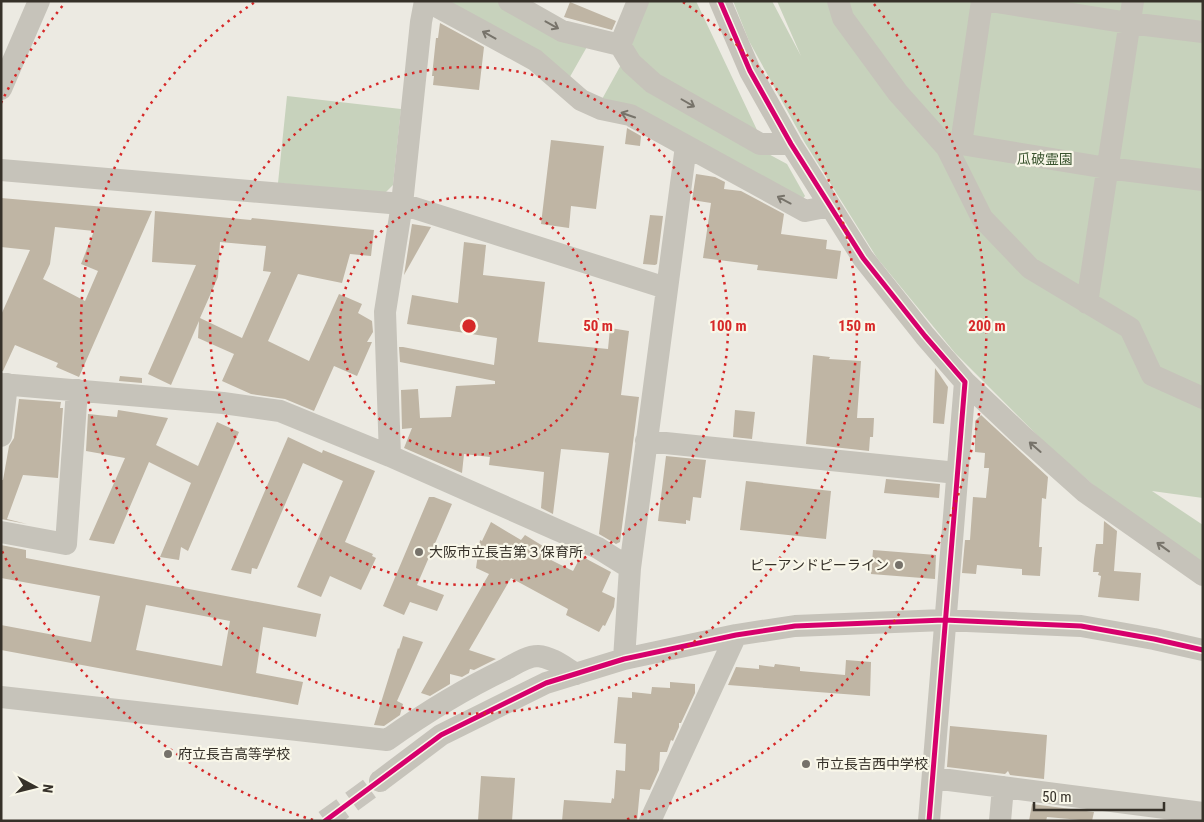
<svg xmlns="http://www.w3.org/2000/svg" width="1204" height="822" viewBox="0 0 1204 822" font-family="'Roboto Condensed','Noto Sans JP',sans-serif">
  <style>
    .green { fill: #c7d2bc }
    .building { fill: #bfb5a4; fill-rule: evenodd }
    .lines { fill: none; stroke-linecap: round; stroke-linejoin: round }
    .minor-tunnel { stroke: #c8c5bd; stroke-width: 22; stroke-dasharray: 22 11; stroke-linecap: butt }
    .minor { stroke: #c6c3ba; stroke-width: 22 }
    .cycleway-casing { stroke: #f9f7e9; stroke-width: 8 }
    .cycleway { stroke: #d6006c; stroke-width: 5 }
    .oneway { stroke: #77736a }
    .ring { fill: none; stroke: #d62828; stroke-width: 2.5; stroke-dasharray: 2.5 5 }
    .poi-dot { fill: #76726a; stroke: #f9f7e9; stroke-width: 2 }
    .labels { text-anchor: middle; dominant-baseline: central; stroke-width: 4.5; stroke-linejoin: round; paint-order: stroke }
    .park-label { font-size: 14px; fill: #39532e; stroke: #f9f7e9 }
    .poi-label { font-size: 14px; fill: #363129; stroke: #f9f7e9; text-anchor: start }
    .centre { fill: #d62828; stroke: #f9f7e9; stroke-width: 2.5 }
    .ring-label { font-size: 15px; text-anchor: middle; font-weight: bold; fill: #d62828; stroke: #f9f7e9; stroke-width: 4.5; stroke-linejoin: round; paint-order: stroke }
  </style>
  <rect width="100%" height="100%" fill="#eceae2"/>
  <path class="green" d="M 444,1 L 496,1 L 558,38 L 588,45 L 567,82 Z
    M 645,1 L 696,1 L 757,130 L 653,75 L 629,51 Z
    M 733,1 L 772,1 L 801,56 L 777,1 L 1203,1 L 1203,498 L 1152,491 L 1203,525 L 1203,566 L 1097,488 L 1046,444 L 955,353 L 877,258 L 805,143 L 749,41 Z
    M 622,63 L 643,86 L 787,164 L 805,196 L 800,202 L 601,101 Z
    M 287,96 L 401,109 L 393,185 L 385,193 L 278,183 Z"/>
  <path class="building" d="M 570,2 L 616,21 L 612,30 L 564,17 Z
    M 440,23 L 484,47 L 479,90 L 433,85 L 434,76 L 432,76 L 436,38 L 438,38 Z
    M 627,128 L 641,136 L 640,146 L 625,144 Z
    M 551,140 L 604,146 L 596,209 L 571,206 L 569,228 L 541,224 Z
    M 696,174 L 715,177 L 725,182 L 724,189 L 741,191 L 784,214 L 781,234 L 827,240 L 826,249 L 841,251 L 837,279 L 757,270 L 758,265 L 703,258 L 711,203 L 692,200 Z
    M 1,198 L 152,211 L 79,377 L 56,367 L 58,363 L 15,345 L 3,371 L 1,371 L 1,315 L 30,250 L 1,247 ZM 55,227 L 94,231 L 81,264 L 98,271 L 85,301 L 43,279 L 50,264 Z
    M 155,211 L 251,220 L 252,218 L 374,230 L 371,256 L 350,254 L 342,283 L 298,274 L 268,341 L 309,361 L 339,294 L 362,304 L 358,313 L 372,321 L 373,332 L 367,342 L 372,342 L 357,376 L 334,366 L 314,411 L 285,399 L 251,394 L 222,381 L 234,354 L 198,338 L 199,321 L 171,385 L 148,374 L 196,265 L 152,262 ZM 220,242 L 266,246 L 263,271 L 271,272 L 242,338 L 200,318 L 218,277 Z
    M 650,215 L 663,216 L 657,264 L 655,265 L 643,264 Z
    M 412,224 L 431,227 L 404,275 Z
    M 464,242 L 486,245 L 483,275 L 545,282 L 538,342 L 608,349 L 610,328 L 629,331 L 621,395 L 639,397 L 620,542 L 616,544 L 599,534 L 609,453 L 561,449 L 553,514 L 541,508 L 544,472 L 489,465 L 490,457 L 464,454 L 462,473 L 404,448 L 412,428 L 402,429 L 401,390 L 418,389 L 420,418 L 451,417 L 456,386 L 495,384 L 495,381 L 400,362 L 399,347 L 403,347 L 494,365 L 497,338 L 407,324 L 412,295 L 458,303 Z
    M 813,355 L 830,357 L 829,359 L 861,361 L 857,418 L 874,418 L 873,437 L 870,437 L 869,451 L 806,444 Z
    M 935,368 L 948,387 L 944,424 L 933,423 Z
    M 120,376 L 142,378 L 142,383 L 119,381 Z
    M 19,399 L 61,402 L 60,408 L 63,408 L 58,478 L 23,475 L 7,519 L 27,524 L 1,519 L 1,480 L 3,480 L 9,446 L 14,438 Z
    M 118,410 L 168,418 L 156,445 L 198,466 L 217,422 L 239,432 L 188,551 L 181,547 L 179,560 L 160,557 L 191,483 L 149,462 L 114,544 L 89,540 L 125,458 L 86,451 L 88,414 L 117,417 Z
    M 735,410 L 755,412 L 752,439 L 733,437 Z
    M 981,415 L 1048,477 L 1046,499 L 1042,498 L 1039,547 L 1042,547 L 1040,576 L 1022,575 L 1022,569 L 977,565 L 976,574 L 962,573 L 965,540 L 970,540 L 973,497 L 986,498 L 989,468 L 984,468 L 985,453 L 975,452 L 975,421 Z
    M 288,437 L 322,453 L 323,450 L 375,471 L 345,542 L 373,554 L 372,556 L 376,558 L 361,590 L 330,576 L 321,597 L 297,587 L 343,481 L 303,463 L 257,569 L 252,568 L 251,574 L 231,570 Z
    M 666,456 L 706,460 L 701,498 L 693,497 L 690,521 L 686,520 L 686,524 L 658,521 Z
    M 886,479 L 940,484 L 939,498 L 884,493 Z
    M 746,481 L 831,491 L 826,539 L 740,530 Z
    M 429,497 L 434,497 L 452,504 L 417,585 L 444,595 L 437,611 L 410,602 L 404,615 L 383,606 Z
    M 1104,521 L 1117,531 L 1114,571 L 1141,573 L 1139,601 L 1098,597 L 1101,576 L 1098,575 L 1099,572 L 1093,572 L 1094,559 L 1096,544 L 1103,544 Z
    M 491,522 L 521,540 L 525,535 L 551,551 L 547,558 L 573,571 L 581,556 L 611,572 L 602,592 L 615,598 L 614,607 L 605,626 L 603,625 L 599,632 L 566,615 L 568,609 L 511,578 L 469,650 L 496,659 L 474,670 L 470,669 L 469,673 L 462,677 L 450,674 L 450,684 L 430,696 L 421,693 L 489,574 L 476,568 L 480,540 L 482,541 Z
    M 1,545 L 26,550 L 26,558 L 321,614 L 316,637 L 263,627 L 256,673 L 303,682 L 298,705 L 1,650 L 1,625 L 91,642 L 100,596 L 1,578 ZM 146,605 L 230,621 L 222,666 L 136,650 Z
    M 873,550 L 936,555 L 935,579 L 871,574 Z
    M 403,636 L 423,642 L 397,701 L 403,704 L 400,715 L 384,726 L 374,725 L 398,648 L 399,649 Z
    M 846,660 L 871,662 L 870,696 L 728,685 L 736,667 L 759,669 L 759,665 L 774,667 L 775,664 L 800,667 L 800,671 L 845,675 Z
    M 670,682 L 695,684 L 695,693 L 681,723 L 679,723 L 679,727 L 673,741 L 671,740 L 667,752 L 660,752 L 659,770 L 650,790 L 640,789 L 637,821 L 562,821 L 564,800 L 611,803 L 612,798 L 614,799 L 616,770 L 625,771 L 626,744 L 614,743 L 618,697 L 632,698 L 632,692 L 651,694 L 652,687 L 670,688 Z
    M 950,726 L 1047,735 L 1044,779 L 1010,775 L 1008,771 L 1005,774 L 947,767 Z
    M 481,776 L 515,778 L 512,821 L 478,821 Z
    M 1032,804 L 1094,812 L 1092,821 L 1047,817 L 1046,821 L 1029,821 Z"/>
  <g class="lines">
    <path class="minor-tunnel" d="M 325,821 L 380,781"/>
    <path class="minor" d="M 427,1 L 535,60 L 581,100 L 601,109 L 630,115 L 805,211 L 830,206
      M 509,1 L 562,31 L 620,45 L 631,63 L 653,83 L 760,144 L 791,144
      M 720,1 L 750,71 L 791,144 L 863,258 L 925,336 L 965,382 L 1021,435 L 1085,492 L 1203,575
      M 838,1 L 843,18 L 898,93 L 947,148 L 982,218 L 1030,268 L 1130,328 L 1152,375 L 1203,398
      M 982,1 L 961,144 L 1107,168 L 1203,180
      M 990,1 L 1129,23 L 1203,32
      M 620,45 L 638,1
      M 1,89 L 39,1
      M 1,170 L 402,204 L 666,288
      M 1087,303 L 1133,1
      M 1,384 L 223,403 L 280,411 L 390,456 L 598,548 L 630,568
      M 1,436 L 7,384
      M 646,441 L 957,473
      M 390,456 L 385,312 L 402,204 L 421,22 L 425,1
      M 1,532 L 66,544 L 77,390
      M 624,659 L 630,568 L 686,146
      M 1,697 L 387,740 C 425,713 464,689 506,669 C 515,664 527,656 538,656 C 552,657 564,667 576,674
      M 933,778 L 1203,813
      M 380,781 L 441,735 L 546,683 L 624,659 L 736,635 L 795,626 L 944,620 L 1081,626 L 1154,639 L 1203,650
      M 650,821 L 736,635
      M 929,821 L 965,382
      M 1000,821 L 1003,787"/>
    <defs>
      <path id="cycleway" d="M 720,1 L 750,71 L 791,144 L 863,258 L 925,336 L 965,382 L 929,821
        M 325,821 L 441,735 L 546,683 L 624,659 L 736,635 L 795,626 L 944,620 L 1081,626 L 1154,639 L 1203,650"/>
    </defs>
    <use href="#cycleway" class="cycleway-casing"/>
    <use href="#cycleway" class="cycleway"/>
  </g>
  <defs><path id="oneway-shaft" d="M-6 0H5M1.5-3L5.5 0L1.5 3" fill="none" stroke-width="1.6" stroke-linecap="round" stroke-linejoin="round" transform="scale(1.25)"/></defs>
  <g class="oneway">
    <use href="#oneway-shaft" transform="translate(552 25) rotate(29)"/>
    <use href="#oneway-shaft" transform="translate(489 35) rotate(-151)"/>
    <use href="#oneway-shaft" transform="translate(688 103) rotate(30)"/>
    <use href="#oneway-shaft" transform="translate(628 115) rotate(-161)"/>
    <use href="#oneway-shaft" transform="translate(784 200) rotate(-152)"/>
    <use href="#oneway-shaft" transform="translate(1035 447) rotate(-139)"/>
    <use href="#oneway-shaft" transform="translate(1163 547) rotate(-144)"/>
  </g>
  <g class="ring">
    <circle cx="469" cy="326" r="129"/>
    <circle cx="469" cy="326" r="259"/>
    <path d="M683 2A388 388 0 1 1 255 2"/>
    <path d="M313 820A518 518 0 0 1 1 549M1 103A518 518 0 0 1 64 4M874 4A518 518 0 0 1 625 820"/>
  </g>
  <g class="poi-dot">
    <circle cx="419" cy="552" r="5"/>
    <circle cx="899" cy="565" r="5"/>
    <circle cx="168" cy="754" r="5"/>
    <circle cx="806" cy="764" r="5"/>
  </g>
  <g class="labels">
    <g class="park-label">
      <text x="1045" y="159">瓜破霊園</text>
    </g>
    <g class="poi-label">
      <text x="429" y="552">大阪市立長吉第３保育所</text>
      <text x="889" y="565" text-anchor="end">ピーアンドピーライン</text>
      <text x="178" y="754">府立長吉高等学校</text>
      <text x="816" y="764">市立長吉西中学校</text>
    </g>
  </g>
  <circle cx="469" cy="326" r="8" class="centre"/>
  <g class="ring-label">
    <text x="598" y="331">50 m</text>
    <text x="728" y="331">100 m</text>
    <text x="857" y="331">150 m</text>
    <text x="987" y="331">200 m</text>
  </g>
  <rect width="1204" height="822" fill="none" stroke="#363129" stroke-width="5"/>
  <g transform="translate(35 787) rotate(97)" stroke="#f9f7e9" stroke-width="4" paint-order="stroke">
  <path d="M0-4L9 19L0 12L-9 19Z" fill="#363129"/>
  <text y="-8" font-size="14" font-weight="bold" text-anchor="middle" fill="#363129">N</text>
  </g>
  <path d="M1034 802v8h130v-8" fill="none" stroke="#363129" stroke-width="2.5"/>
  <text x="1042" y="802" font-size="15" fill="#363129" stroke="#f9f7e9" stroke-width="4" paint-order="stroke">50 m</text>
</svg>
